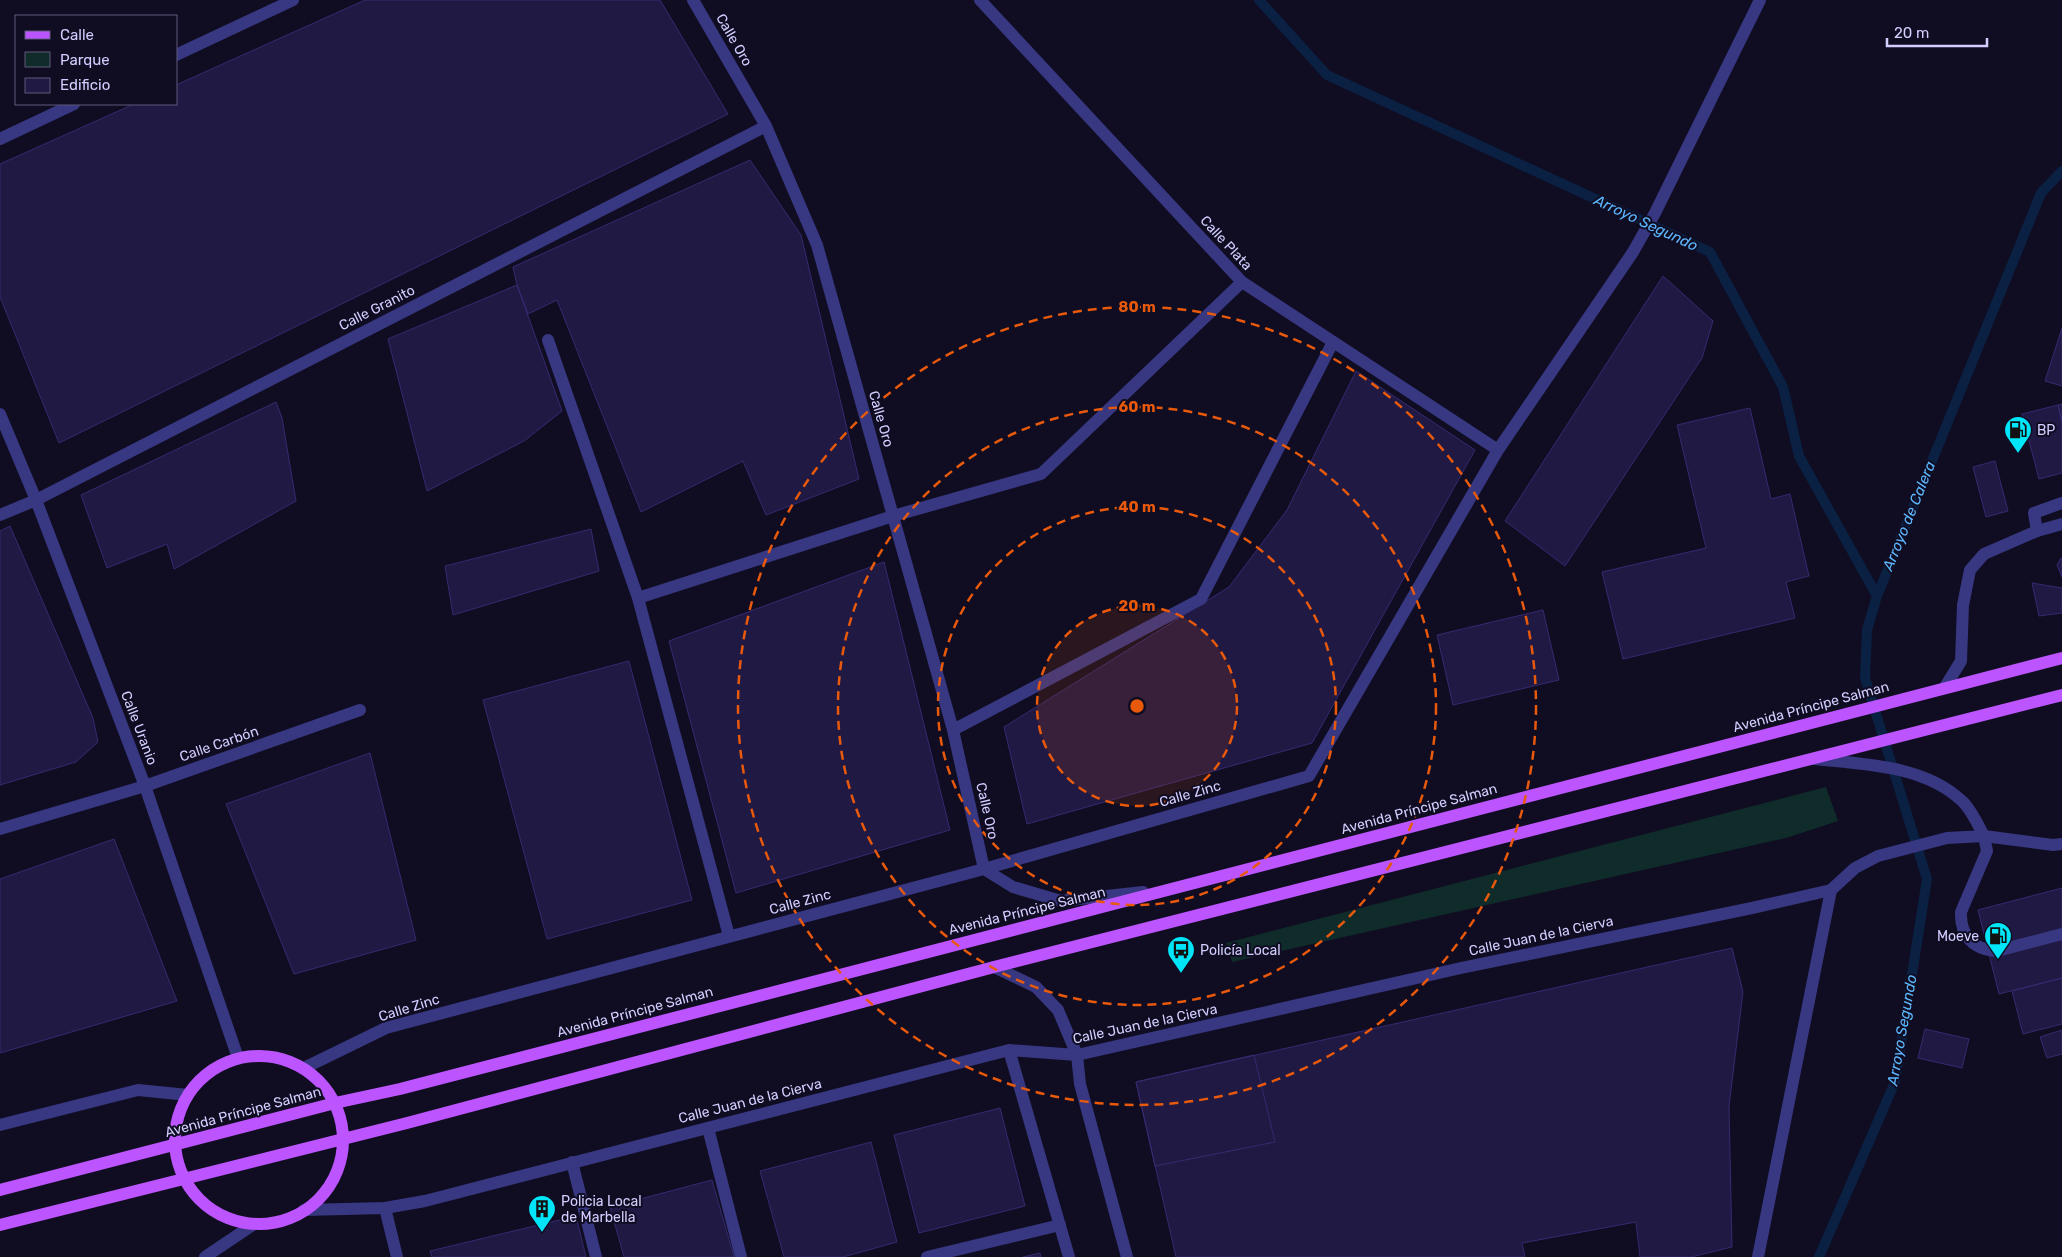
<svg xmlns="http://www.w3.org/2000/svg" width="2062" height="1257" viewBox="0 0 2062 1257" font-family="Rubik,sans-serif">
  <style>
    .green { fill: #102c2a }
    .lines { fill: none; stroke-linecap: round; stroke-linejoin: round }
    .stream { stroke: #0a2144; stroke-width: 10 }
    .building { fill: #201943; stroke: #362a70 }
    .lane { stroke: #383782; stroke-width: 12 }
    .street { stroke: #383782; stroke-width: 12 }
    .primary { stroke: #bc55ff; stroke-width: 12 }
    .ring { fill: none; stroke: #e8590c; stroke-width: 2.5; stroke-dasharray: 9 6 }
    .labels { text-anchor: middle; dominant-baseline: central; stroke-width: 4; stroke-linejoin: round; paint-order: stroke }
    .street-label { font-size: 14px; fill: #d2ceff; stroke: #100d22 }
    .poi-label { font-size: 14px; fill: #d2ceff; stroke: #100d22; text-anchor: start }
    .water-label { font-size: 15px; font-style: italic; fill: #5cb7ff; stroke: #100d22 }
    .centre { fill: #e8590c; stroke: #100d22; stroke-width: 2.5 }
    .ring-label { font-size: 15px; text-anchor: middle; font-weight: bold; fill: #e8590c; stroke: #100d22; stroke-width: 4; stroke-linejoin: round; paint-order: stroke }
  </style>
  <rect width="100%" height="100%" fill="#100d22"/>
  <path class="green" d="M 1826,787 L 1838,821 L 1786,838 L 1232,962 L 1226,943 Z"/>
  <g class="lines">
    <path class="stream" d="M 1259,0 L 1327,75 L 1710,252 L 1783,387 L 1799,456 L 1877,596
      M 1819,1257 L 1895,1082 L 1927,879 L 1865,678 L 1867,630 L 1877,596 L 2041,193 L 2062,171"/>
  </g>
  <path class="building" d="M 365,0 L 660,0 L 728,114 L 59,443 L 0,297 L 0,164 L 134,104 L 176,104 L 176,85 Z
    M 750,160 L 801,235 L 859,479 L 766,515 L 743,461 L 641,512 L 557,300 L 528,314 L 517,285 L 513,267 Z
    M 1663,276 L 1713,321 L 1702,358 L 1565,566 L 1505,521 Z
    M 517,285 L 562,411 L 524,441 L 427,491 L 388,339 Z
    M 2062,328 L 2062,386 L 2045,381 Z
    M 1356,371 L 1475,450 L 1312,743 L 1027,824 L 1004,727 L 1229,587 L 1287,510 Z
    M 276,402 L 282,418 L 296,501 L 174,569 L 167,544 L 107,568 L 81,495 Z
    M 2062,404 L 2062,422 L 2058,405 Z
    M 2058,405 L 2062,422 L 2062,473 L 2039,479 L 2022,414 Z
    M 1750,408 L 1771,499 L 1790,494 L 1809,576 L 1786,582 L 1795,618 L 1623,659 L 1602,572 L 1706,548 L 1677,425 Z
    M 1995,461 L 2008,511 L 1986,517 L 1973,467 Z
    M 10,526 L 93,718 L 98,742 L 76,762 L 0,785 L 0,531 Z
    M 591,529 L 599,571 L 453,615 L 445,566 Z
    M 2061,558 L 2062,558 L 2062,577 L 2057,565 Z
    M 884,562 L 950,830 L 736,893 L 669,641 Z
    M 2032,583 L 2062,588 L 2062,613 L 2039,616 Z
    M 1543,610 L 1559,680 L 1453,705 L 1437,635 Z
    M 629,661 L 692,900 L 547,939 L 483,700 Z
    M 370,753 L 416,940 L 294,974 L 226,804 Z
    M 114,839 L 177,1001 L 0,1053 L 0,879 Z
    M 2062,888 L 2062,978 L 1999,994 L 1978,910 Z
    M 1732,948 L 1743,992 L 1729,1106 L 1732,1247 L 1691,1257 L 1640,1257 L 1636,1222 L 1522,1243 L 1525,1257 L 1176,1257 L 1136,1082 Z
    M 2062,978 L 2062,1024 L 2023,1034 L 2012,991 Z
    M 1925,1029 L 1969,1039 L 1962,1068 L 1918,1058 Z
    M 2062,1030 L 2062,1054 L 2047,1058 L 2040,1037 Z
    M 1254,1055 L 1275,1142 L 1155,1166 L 1136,1082 Z
    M 1000,1108 L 1025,1206 L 919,1233 L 894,1135 Z
    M 871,1142 L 897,1242 L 843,1257 L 784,1257 L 760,1171 Z
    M 712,1180 L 734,1257 L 624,1257 L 610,1207 Z
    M 576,1216 L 586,1257 L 432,1257 L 430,1251 Z
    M 1040,1253 L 1041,1257 L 1023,1257 Z"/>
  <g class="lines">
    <path class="lane" d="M 2037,531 L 2034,513 L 2062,503
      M 1984,836 L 1987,851 L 1961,912 C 1960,935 1973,950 1997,951 L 2062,934
      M 708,1128 L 741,1257
      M 572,1162 L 596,1257
      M 385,1208 L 397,1257
      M 927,1257 L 1060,1225
      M 1758,1257 L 1831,890"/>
    <path class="street" d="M 693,0 L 766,126 L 817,245 L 953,730 L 984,869 L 1013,887 L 1061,901 L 1143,892
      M 980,0 L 1242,282 L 1498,450
      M 176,55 L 293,0
      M 0,139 L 74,104
      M 548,340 L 638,598 L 729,936
      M 0,414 L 36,500 L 145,786 L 238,1058
      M 0,515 L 36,500 L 766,126
      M 638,598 L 893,516 L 1041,474 L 1242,282
      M 1945,687 L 1961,661 L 1963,605 L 1970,570 L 1984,554 L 2037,531 L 2062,524
      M 953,730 L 1201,599 L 1333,342
      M 1814,759 C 1863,764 1924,765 1962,801 C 1971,809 1978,825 1984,836 L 2053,845 L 2062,844
      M 0,829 L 145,786 L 360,710
      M 994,967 L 1036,987 L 1058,1010 L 1077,1055 L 1080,1084 L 1127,1257
      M 1009,1050 L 1069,1257
      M 304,1068 L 386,1028 L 984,869 L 1309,776 L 1498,450 L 1633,252 L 1655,213 L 1760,0
      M 0,1125 L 138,1090 L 188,1095
      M 304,1210 L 385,1208 L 425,1201 L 1009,1050 L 1077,1055 L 1461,968 L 1752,908 L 1831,890 L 1855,868 L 1878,856 L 1947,838 L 1984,836
      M 205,1257 L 254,1224"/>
    <path class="primary" d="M175 1140a84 84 0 1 1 168 0a84 84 0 1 1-168 0Z
      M 0,1190 L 335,1103 L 400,1089 L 2062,658
      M 0,1225 L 407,1123 L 994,967 L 2062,695"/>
  </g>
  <circle cx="1137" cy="706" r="100" fill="#e8590c" fill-opacity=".12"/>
  <g class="ring">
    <circle cx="1137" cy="706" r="100"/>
    <circle cx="1137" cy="706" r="199"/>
    <circle cx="1137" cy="706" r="299"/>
    <circle cx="1137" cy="706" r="399"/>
  </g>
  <defs>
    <symbol id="fuel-pin" viewBox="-11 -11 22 30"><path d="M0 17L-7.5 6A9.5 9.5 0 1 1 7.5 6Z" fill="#00e6f9" stroke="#100d22"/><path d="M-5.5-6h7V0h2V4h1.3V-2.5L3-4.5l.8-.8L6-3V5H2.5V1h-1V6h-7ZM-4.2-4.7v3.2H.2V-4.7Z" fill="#111"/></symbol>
    <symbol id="bus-pin" viewBox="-11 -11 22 30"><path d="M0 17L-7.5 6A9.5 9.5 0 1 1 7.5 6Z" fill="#00e6f9" stroke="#100d22"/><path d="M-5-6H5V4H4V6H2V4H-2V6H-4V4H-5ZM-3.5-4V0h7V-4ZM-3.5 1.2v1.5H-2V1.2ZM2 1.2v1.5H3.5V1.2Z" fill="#111"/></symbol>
    <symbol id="building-pin" viewBox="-11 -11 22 30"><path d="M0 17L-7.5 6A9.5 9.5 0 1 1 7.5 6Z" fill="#00e6f9" stroke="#100d22"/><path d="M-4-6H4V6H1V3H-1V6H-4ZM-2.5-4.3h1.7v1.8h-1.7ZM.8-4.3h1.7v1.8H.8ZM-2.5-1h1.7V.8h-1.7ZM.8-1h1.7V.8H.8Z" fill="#111"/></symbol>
  </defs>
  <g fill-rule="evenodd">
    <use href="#fuel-pin" x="2002" y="414" width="32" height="43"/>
    <use href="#fuel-pin" x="1982" y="920" width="32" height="43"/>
    <use href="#bus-pin" x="1165" y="934" width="32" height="43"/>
    <use href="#building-pin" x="526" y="1193" width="32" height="43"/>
  </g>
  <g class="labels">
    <g class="street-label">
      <text transform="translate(734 40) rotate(60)">Calle Oro</text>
      <text transform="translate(1226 243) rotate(47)">Calle Plata</text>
      <text transform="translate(377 308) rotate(-27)">Calle Granito</text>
      <text transform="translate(881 419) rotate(74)">Calle Oro</text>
      <text transform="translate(1811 707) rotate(-15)">Avenida Príncipe Salman</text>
      <text transform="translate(139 728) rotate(69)">Calle Uranio</text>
      <text transform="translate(219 744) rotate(-19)">Calle Carbón</text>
      <text transform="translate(1190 794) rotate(-16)">Calle Zinc</text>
      <text transform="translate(1419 809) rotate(-15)">Avenida Príncipe Salman</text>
      <text transform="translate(987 811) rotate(77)">Calle Oro</text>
      <text transform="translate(800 902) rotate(-15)">Calle Zinc</text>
      <text transform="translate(1027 911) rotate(-14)">Avenida Príncipe Salman</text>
      <text transform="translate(1541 936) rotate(-12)">Calle Juan de la Cierva</text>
      <text transform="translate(409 1008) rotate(-17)">Calle Zinc</text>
      <text transform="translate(635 1012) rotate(-15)">Avenida Príncipe Salman</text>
      <text transform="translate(1145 1024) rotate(-12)">Calle Juan de la Cierva</text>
      <text transform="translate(750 1101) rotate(-14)">Calle Juan de la Cierva</text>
      <text transform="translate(243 1112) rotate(-15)">Avenida Príncipe Salman</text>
    </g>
    <g class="poi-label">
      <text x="2037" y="430">BP</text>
      <text x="1979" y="936" text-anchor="end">Moeve</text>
      <text x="1200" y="950">Policía Local</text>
      <text x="561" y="1201">Policia Local<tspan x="561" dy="16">de Marbella</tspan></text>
    </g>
    <g class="water-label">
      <text transform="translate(1646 223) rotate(25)">Arroyo Segundo</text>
      <text transform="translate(1909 516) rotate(-68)">Arroyo de Calera</text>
      <text transform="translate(1902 1030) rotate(-80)">Arroyo Segundo</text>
    </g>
  </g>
  <circle cx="1137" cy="706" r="8" class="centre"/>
  <g class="ring-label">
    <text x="1137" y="312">80 m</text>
    <text x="1137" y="412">60 m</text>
    <text x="1137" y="512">40 m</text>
    <text x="1137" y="611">20 m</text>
  </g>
  <rect x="15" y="15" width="162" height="90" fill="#100d22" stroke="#5e5a7a"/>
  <rect x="25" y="31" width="25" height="8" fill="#bc55ff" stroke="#5e5a7a"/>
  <text x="60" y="40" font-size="15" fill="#d2ceff">Calle</text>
  <rect x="25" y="52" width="25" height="15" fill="#102c2a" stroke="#5e5a7a"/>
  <text x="60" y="65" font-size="15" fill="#d2ceff">Parque</text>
  <rect x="25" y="78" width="25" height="15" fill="#201943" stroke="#5e5a7a"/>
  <text x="60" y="90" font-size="15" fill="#d2ceff">Edificio</text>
  <path d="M1887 38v8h100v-8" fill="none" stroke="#d2ceff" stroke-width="2.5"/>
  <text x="1894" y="38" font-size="15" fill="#d2ceff" stroke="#100d22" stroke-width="4" paint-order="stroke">20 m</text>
</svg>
